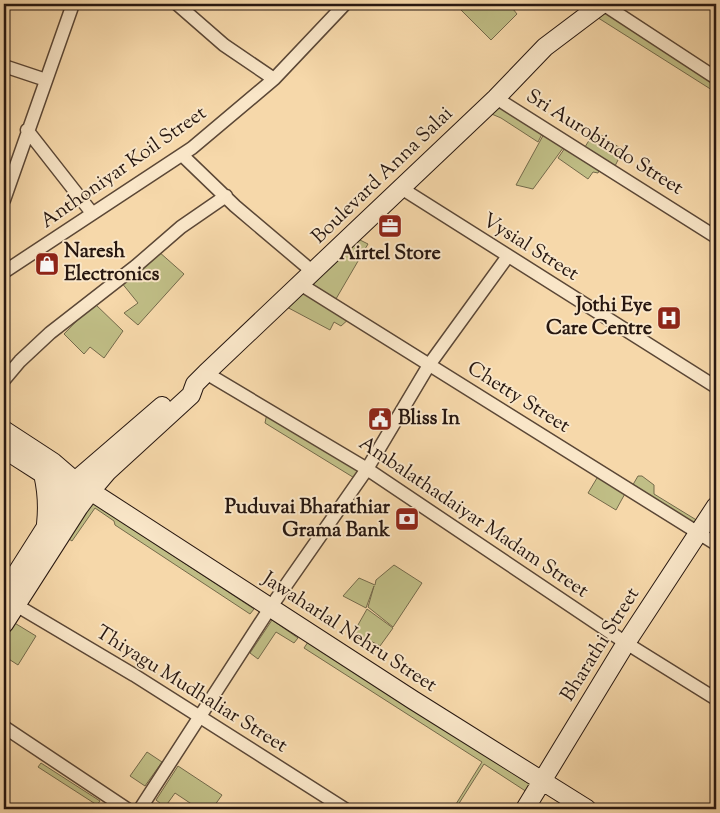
<svg xmlns="http://www.w3.org/2000/svg" width="720" height="813" viewBox="0 0 720 813" font-family="'Sorts Mill Goudy',serif">
  <style>
    .green { fill: #c0be86; stroke: #746a4b }
    .lines { fill: none; stroke-linecap: round; stroke-linejoin: round }
    .street-casing { stroke: #5b4736; stroke-width: 15 }
    .secondary-casing { stroke: #271710; stroke-width: 20 }
    .street { stroke: #f9e6c8; stroke-width: 12 }
    .secondary { stroke: #f9e6c8; stroke-width: 18 }
    .labels { text-anchor: middle; dominant-baseline: central; stroke-width: 4; stroke-linejoin: round; paint-order: stroke }
    .street-label { font-size: 20px; fill: #271710; stroke: #f9e6c8 }
    .poi-label { font-size: 20px; font-weight: bold; fill: #271710; stroke: #f9e6c8; text-anchor: start }
  </style>
  <rect width="100%" height="100%" fill="#f6d8aa"/>
  <filter id="stains"><feTurbulence type="fractalNoise" baseFrequency=".004" numOctaves="4"/><feColorMatrix values="0 0 0 0 .2 0 0 0 0 .09 0 0 0 0 .02 0 0 0 .5 -.17"/></filter>
  <radialGradient id="worn" r=".72"><stop offset=".6" stop-color="#630" stop-opacity="0"/><stop offset="1" stop-color="#630" stop-opacity=".3"/></radialGradient>
  <path class="green" d="M 455,4 L 509,4 L 517,14 L 491,40 Z
    M 603,5 L 716,81 L 716,85 L 712,90 L 592,14 Z
    M 497,100 L 544,130 L 538,142 L 501,118 L 487,112 Z
    M 595,131 L 623,150 L 613,170 L 583,150 Z
    M 545,132 L 566,144 L 533,189 L 516,185 Z
    M 567,145 L 601,166 L 598,173 L 593,172 L 588,179 L 558,158 Z
    M 352,236 L 368,244 L 333,304 L 301,284 Z
    M 158,251 L 184,274 L 138,325 L 124,313 L 138,303 L 121,282 Z
    M 300,286 L 350,318 L 341,326 L 334,322 L 330,330 L 283,305 Z
    M 94,303 L 123,331 L 104,358 L 90,347 L 84,354 L 64,334 Z
    M 267,413 L 363,469 L 356,479 L 265,423 Z
    M 600,473 L 627,490 L 616,510 L 588,493 Z
    M 638,476 L 642,476 L 654,485 L 654,494 L 703,524 L 699,532 L 631,488 Z
    M 90,501 L 254,609 L 250,614 L 115,525 L 114,521 L 95,508 L 72,541 L 66,537 Z
    M 394,565 L 422,583 L 393,627 L 368,607 L 374,586 L 366,608 L 343,596 L 359,578 L 375,585 L 376,580 Z
    M 367,609 L 393,628 L 380,646 L 354,632 Z
    M 272,620 L 298,638 L 294,643 L 276,632 L 258,659 L 250,653 Z
    M 13,622 L 36,636 L 18,665 L 4,656 L 4,637 Z
    M 308,642 L 531,785 L 527,792 L 484,764 L 458,805 L 456,804 L 482,762 L 304,648 Z
    M 147,752 L 162,762 L 145,786 L 130,776 Z
    M 41,763 L 100,801 L 97,805 L 38,767 Z
    M 178,766 L 222,795 L 212,809 L 199,809 L 175,793 L 165,807 L 156,800 Z"/>
  <g class="lines">
    <defs>
      <path id="street" d="M 177,4 L 224,45 L 274,79
        M 603,4 L 716,78
        M 4,66 L 46,80
        M 496,98 L 716,237
        M 27,130 L 92,213
        M 182,155 L 235,206 L 313,272
        M 401,188 L 716,387
        M 4,200 L 73,4
        M 4,272 L 192,148 L 274,79 L 345,4
        M 300,284 L 716,544
        M 206,373 L 367,469 L 626,643 L 716,699
        M 4,380 L 20,361 L 50,333 L 136,266 L 181,227 L 226,196
        M 16,605 L 134,675 L 345,809
        M 4,727 L 127,809
        M 140,809 L 270,608 L 367,469 L 429,365 L 508,256"/>
      <path id="secondary" d="M 4,430 L 53,462 L 75,481 L 413,700 L 587,809
        M 4,449 L 43,474 L 73,501
        M 43,474 C 47,491 48,506 46,524
        M 4,593 L 75,481 L 162,406
        M 4,624 L 79,507 L 91,491 L 108,471 L 191,395 L 195,384 L 206,373 L 496,98 L 545,47 L 602,4
        M 525,809 L 626,643 L 716,506"/>
    </defs>
    <use href="#street" class="street-casing"/>
    <use href="#secondary" class="secondary-casing"/>
    <use href="#street" class="street"/>
    <use href="#secondary" class="secondary"/>
  </g>
  <defs>
    <symbol id="office-square" viewBox="-11 -11 22 22"><rect x="-9" y="-9" width="18" height="18" rx="4" fill="#8f2418" stroke="#f9e6c8"/><path d="M-6-3h4V-5.5h4V-3h4V5H-6ZM-1-4.5V-3h2v-1.5ZM-6 0V1H6V0Z" fill="#fff"/></symbol>
    <symbol id="shop-square" viewBox="-11 -11 22 22"><rect x="-9" y="-9" width="18" height="18" rx="4" fill="#8f2418" stroke="#f9e6c8"/><path d="M-5-2.5h2.3a2.7 3.5 0 0 1 5.4 0H5L5.5 6h-11ZM-1.5-2.5h3a1.5 2.3 0 0 0-3 0Z" fill="#fff"/></symbol>
    <symbol id="hospital-square" viewBox="-11 -11 22 22"><rect x="-9" y="-9" width="18" height="18" rx="4" fill="#8f2418" stroke="#f9e6c8"/><path d="M-5-5h3v3.5h4V-5h3V5h-3V1.5h-4V5h-3Z" fill="#fff"/></symbol>
    <symbol id="civic-square" viewBox="-11 -11 22 22"><rect x="-9" y="-9" width="18" height="18" rx="4" fill="#8f2418" stroke="#f9e6c8"/><path d="M-.6-6.5H3V-4.5H.6V-3L4-1V1h2V6H-6V1h2V-1L-.6-3ZM-1.2 2.5V6h2.4V2.5Z" fill="#fff"/></symbol>
    <symbol id="bank-square" viewBox="-11 -11 22 22"><rect x="-9" y="-9" width="18" height="18" rx="4" fill="#8f2418" stroke="#f9e6c8"/><path d="M-6-4H6V4H-6ZM0-2.3a2.3 2.3 0 1 0 0 4.6a2.3 2.3 0 1 0 0-4.6Z" fill="#fff"/></symbol>
  </defs>
  <g fill-rule="evenodd">
    <use href="#office-square" x="376" y="212" width="28" height="28"/>
    <use href="#shop-square" x="33" y="250" width="28" height="28"/>
    <use href="#hospital-square" x="655" y="304" width="28" height="28"/>
    <use href="#civic-square" x="366" y="405" width="28" height="28"/>
    <use href="#bank-square" x="393" y="505" width="28" height="28"/>
  </g>
  <g class="labels">
    <g class="street-label">
      <text transform="translate(604 143) rotate(32)">Sri Aurobindo Street</text>
      <text transform="translate(124 168) rotate(-35)">Anthoniyar Koil Street</text>
      <text transform="translate(383 176) rotate(-44)">Boulevard Anna Salai</text>
      <text transform="translate(530 248) rotate(32)">Vysial Street</text>
      <text transform="translate(518 398) rotate(32)">Chetty Street</text>
      <text transform="translate(473 518) rotate(34)">Ambalathadaiyar Madam Street</text>
      <text transform="translate(349 633) rotate(33)">Jawaharlal Nehru Street</text>
      <text transform="translate(601 645) rotate(-58)">Bharathi Street</text>
      <text transform="translate(191 690) rotate(32)">Thiyagu Mudhaliar Street</text>
    </g>
    <g class="poi-label">
      <text x="64" y="252">Naresh<tspan x="64" dy="23">Electronics</tspan></text>
      <text x="390" y="254" text-anchor="middle">Airtel Store</text>
      <text x="652" y="306" text-anchor="end">Jothi Eye<tspan x="652" dy="23">Care Centre</tspan></text>
      <text x="398" y="419">Bliss In</text>
      <text x="390" y="508" text-anchor="end">Puduvai Bharathiar<tspan x="390" dy="23">Grama Bank</tspan></text>
    </g>
  </g>
  <rect width="720" height="813" fill="none" stroke="#f6d8aa" stroke-width="20"/>
  <rect x="5" y="5" width="710" height="803" fill="none" stroke="#271710" stroke-width="2.5"/>
  <rect x="10" y="10" width="700" height="793" fill="none" stroke="#271710"/>
  <rect width="100%" height="100%" filter="url(#stains)"/>
  <rect width="100%" height="100%" fill="url(#worn)"/>
</svg>
